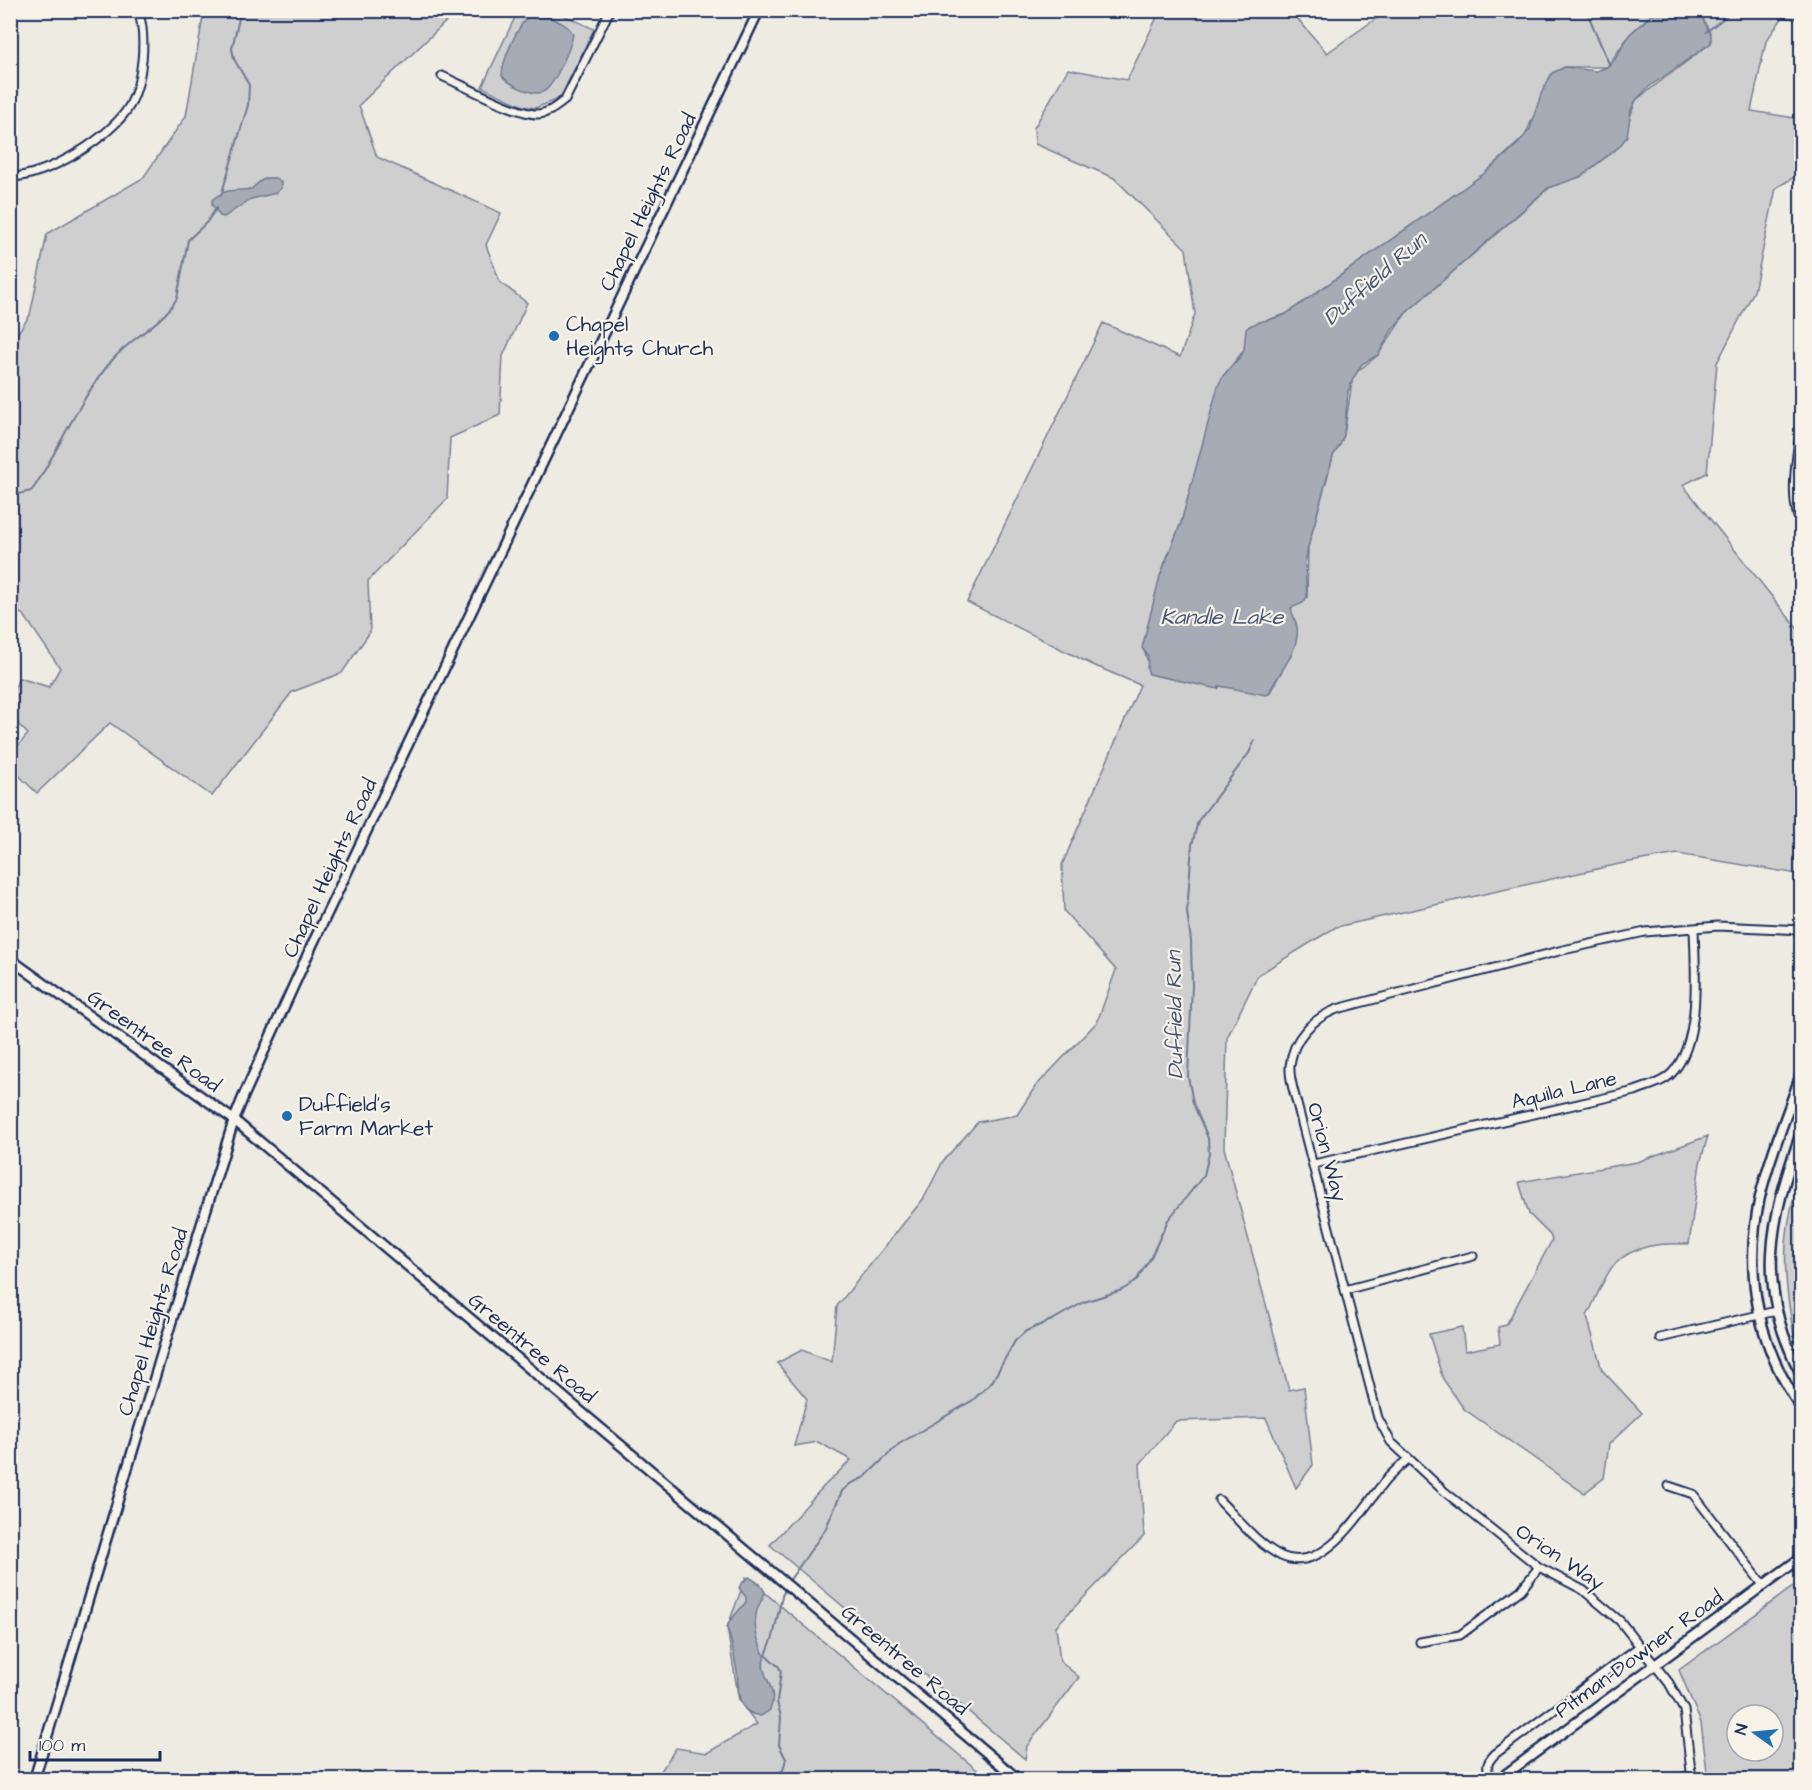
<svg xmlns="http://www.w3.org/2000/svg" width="1812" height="1790" viewBox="0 0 1812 1790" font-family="'Architects Daughter',sans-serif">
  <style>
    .green { fill: #cfcfcf; stroke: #757f96; stroke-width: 1.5; fill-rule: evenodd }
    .water { fill: #a6abb5; stroke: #6e7992; stroke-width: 1.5 }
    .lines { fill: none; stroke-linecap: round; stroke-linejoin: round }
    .stream { stroke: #6e7992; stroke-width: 2 }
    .minor-casing { stroke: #1b2f5e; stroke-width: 11 }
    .tertiary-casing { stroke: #1b2f5e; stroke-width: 13 }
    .minor { stroke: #f7f3e8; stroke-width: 7 }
    .tertiary { stroke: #f7f3e8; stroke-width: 8 }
    .poi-dot { fill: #1f6fb2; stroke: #f7f3e8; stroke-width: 2 }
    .labels { text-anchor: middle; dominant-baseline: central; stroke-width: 4.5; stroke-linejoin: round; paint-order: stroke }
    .street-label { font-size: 21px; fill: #1b2f5e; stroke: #f7f3e8 }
    .poi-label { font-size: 21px; fill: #1b2f5e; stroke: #f7f3e8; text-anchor: start }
    .water-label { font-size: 22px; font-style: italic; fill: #455478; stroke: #f7f3e8 }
  </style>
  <rect width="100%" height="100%" fill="#eeebe2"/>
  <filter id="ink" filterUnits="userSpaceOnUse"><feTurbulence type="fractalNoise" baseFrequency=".0167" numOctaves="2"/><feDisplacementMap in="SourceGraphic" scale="12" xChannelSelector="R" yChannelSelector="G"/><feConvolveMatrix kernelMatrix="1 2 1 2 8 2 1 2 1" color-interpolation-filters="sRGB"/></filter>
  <g filter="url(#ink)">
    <path class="green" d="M 204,11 L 457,11 L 359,105 L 377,157 L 501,213 L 486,245 L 500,282 L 527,303 L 503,356 L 500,415 L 450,438 L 447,499 L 368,581 L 370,632 L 342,673 L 292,692 L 212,796 L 110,723 L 37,793 L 11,768 L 11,754 L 28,734 L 11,717 L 11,697 L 19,678 L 49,687 L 60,668 L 24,615 L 11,609 L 11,343 L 30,315 L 47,234 L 143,178 L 186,116 Z
      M 518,11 L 555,11 L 594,29 L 561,96 L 554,101 L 535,108 L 523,106 L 482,87 Z
      M 1160,11 L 1291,11 L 1327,53 L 1387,11 L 1655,11 L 1630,34 L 1607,67 L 1565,67 L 1552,73 L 1525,136 L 1485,173 L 1286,314 L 1249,326 L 1244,350 L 1223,376 L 1181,523 L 1164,565 L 1143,648 L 1153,675 L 1269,694 L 1293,651 L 1291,608 L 1307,597 L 1308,547 L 1333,456 L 1344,435 L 1353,375 L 1378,355 L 1406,313 L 1544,192 L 1555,184 L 1580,177 L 1620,146 L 1636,100 L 1711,43 L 1701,11 L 1801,11 L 1801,20 L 1783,17 L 1766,41 L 1751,111 L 1801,119 L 1801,173 L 1776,188 L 1754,291 L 1717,363 L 1707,473 L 1683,485 L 1801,633 L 1802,860 L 1798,874 L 1678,854 L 1624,863 L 1336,927 L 1258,975 L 1227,1038 L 1224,1148 L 1289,1390 L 1304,1387 L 1313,1465 L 1296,1488 L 1266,1418 L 1176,1421 L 1140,1464 L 1144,1536 L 1056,1626 L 1060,1661 L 1079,1677 L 1027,1746 L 1025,1759 L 770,1545 L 824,1486 L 851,1460 L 818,1442 L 794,1446 L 807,1399 L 777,1363 L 802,1350 L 832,1362 L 837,1306 L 924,1198 L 943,1161 L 978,1122 L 1017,1115 L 1035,1087 L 1097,1022 L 1116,970 L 1064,911 L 1062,865 L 1140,685 L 1093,665 L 967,602 L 1103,323 L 1180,357 L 1195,314 L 1186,249 L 1114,178 L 1035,144 L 1034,128 L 1068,69 L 1127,80 Z
      M 1708,1136 L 1700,1163 L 1689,1244 C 1662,1243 1634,1244 1614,1265 C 1605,1274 1594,1303 1587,1316 L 1602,1370 L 1642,1413 L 1609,1444 L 1604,1478 L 1584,1493 L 1464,1409 L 1443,1379 L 1429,1334 L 1462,1327 L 1465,1351 L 1500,1344 L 1498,1327 L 1506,1325 L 1552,1240 L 1550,1235 L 1529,1214 L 1519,1182 L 1637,1162 Z
      M 1801,1174 L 1802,1352 L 1801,1352 C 1794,1341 1792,1325 1790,1312 C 1782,1261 1784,1224 1801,1174 Z
      M 746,1577 L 988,1779 L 655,1780 L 676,1748 L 707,1753 L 757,1724 L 739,1701 L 727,1628 Z
      M 1801,1581 L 1801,1779 L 1708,1779 L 1701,1723 L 1679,1670 ZM 1737,1715 L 1773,1715 L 1773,1751 L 1737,1751 Z"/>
    <path class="water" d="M 1657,11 L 1698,11 L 1711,34 L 1711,43 L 1649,87 L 1636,100 L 1631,110 L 1627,136 L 1620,146 L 1580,177 L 1548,188 L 1406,313 L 1392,330 L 1378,355 L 1362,364 L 1353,379 L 1348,392 L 1344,435 L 1340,445 L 1333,456 L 1308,547 L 1305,565 L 1307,597 L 1303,603 L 1291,608 C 1292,615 1296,620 1297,627 C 1300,653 1278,671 1269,694 L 1266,695 L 1220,686 L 1218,689 L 1149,674 L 1147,669 L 1148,656 L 1142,648 L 1160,576 L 1181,523 L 1218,386 L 1223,376 L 1241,356 L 1244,349 L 1246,329 C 1257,319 1273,321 1286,314 L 1485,173 L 1518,144 L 1530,129 L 1541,94 L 1552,73 L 1565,67 L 1596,71 L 1607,67 L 1615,59 L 1630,34 Z
      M 530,14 C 543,13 568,23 573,34 C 571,47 556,82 545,91 C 535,98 509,84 502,76 C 502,60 518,25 530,14 Z
      M 268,178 L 275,178 L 281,182 L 281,188 L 276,193 L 251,199 L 224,217 L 220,216 L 212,205 L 212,200 C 227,187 234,192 251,189 L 262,180 Z
      M 749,1577 L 760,1584 L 765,1592 C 763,1599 759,1603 757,1610 C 752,1627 758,1642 765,1657 C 757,1674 780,1687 770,1710 L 761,1716 C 735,1713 739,1690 737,1671 C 735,1661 731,1636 727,1628 L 729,1622 L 746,1602 L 746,1597 L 739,1588 L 741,1584 Z"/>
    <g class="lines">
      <path class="stream" d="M 1586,10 L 1610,66
        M 1706,32 L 1734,10
        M 221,196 L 248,105 L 249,85 L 234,59 L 232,48 L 241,10
        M 10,496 L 31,491 L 35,486 C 62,443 81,396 114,358 C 134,335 162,325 177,298 L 188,240 L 207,222 L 217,207
        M 772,1780 L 783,1770 L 786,1759 L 779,1745 L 781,1717 L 777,1702 L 781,1671 L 779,1667 L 766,1655 L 773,1637 L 782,1596 L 789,1581 L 825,1530 L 842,1491 L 850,1484 L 865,1477 L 899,1444 L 973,1400 L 992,1382 L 1015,1341 L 1026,1331 L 1054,1319 L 1084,1302 L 1122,1290 L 1136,1281 L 1151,1257 L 1168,1220 L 1204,1175 L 1209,1154 L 1208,1138 L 1193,1103 L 1188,1076 L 1192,986 L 1191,941 L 1187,912 L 1192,845 L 1198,821 L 1249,753 L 1255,740"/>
      <defs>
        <path id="minor" d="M 442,76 C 463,85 516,114 537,114 C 548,114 557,106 565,100 L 610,10
          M 10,177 C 47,177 112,137 130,105 C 143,81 147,36 138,10
          M 1802,421 C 1798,450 1787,500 1802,526
          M 1314,1164 L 1635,1091 C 1647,1086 1663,1083 1672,1073 C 1702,1041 1695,968 1694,928
          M 1345,1290 L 1473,1256
          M 1660,1338 L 1776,1311
          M 1669,1486 L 1693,1494 L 1764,1586
          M 1219,1500 C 1237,1518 1257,1544 1281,1556 C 1325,1576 1362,1509 1385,1481 C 1392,1473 1400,1466 1408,1459
          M 1420,1642 L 1460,1635 L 1521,1590 L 1539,1567
          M 1491,1780 C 1486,1767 1486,1763 1495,1754 L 1640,1646
          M 1671,1780 L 1692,1775
          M 1692,1780 L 1684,1710 L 1669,1683 L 1620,1621 L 1583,1590 L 1539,1567 L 1445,1492 L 1391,1442 L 1378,1418 L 1296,1100 C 1293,1089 1289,1077 1290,1066 C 1293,1038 1312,1019 1337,1009 L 1563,950 L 1645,932 L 1718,926 L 1802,930"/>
        <path id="tertiary" d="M 10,959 L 234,1120 L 1019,1780
          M 1802,1071 C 1788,1113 1770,1154 1760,1197 C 1743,1272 1758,1347 1802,1409
          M 1802,1130 C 1770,1220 1754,1287 1802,1376
          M 34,1780 L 174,1313 L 234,1120 L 244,1095 L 313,943 L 759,10
          M 1498,1780 L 1802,1557"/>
      </defs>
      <use href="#minor" class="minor-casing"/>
      <use href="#tertiary" class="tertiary-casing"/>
      <use href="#minor" class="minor"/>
      <use href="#tertiary" class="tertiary"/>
    </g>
  </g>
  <g class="poi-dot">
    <circle cx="554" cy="336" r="6"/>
    <circle cx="287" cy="1116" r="6"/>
  </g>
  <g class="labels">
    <g class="street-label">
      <text transform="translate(648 202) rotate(-64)">Chapel Heights Road</text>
      <text transform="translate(330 868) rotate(-65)">Chapel Heights Road</text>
      <text transform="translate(154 1041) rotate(36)">Greentree Road</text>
      <text transform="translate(1564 1090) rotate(-13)">Aquila Lane</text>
      <text transform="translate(1327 1152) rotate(75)">Orion Way</text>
      <text transform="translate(153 1322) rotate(-73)">Chapel Heights Road</text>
      <text transform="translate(532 1348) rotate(40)">Greentree Road</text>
      <text transform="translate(1560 1557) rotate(34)">Orion Way</text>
      <text transform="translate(1639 1654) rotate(-36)">Pitman-Downer Road</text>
      <text transform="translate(905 1660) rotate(40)">Greentree Road</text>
    </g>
    <g class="poi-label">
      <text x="566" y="324">Chapel<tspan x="566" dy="24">Heights Church</tspan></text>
      <text x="299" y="1104">Duffield's<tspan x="299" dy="24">Farm Market</tspan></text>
    </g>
    <g class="water-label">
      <text transform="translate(1375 279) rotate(-41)">Duffield Run</text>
      <text x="1222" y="617">Kandle Lake</text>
      <text transform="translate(1175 1015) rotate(-91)">Duffield Run</text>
    </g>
  </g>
  <rect width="1812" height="1790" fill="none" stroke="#f7f3e8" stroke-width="36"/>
  <rect x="18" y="18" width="1776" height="1754" fill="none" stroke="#1b2f5e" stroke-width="2" filter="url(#ink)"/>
  <g transform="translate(1755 1733) rotate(285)"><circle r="28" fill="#f7f3e8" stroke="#9fa5b1" stroke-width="1.5"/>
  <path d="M0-4.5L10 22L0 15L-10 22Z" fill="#1f6fb2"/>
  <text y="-9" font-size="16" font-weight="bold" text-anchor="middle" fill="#1b2f5e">N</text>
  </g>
  <path d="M30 1751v9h130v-9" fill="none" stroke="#1b2f5e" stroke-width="3"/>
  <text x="39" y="1751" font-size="18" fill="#1b2f5e" stroke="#f7f3e8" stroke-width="4.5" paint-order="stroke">100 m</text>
</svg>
